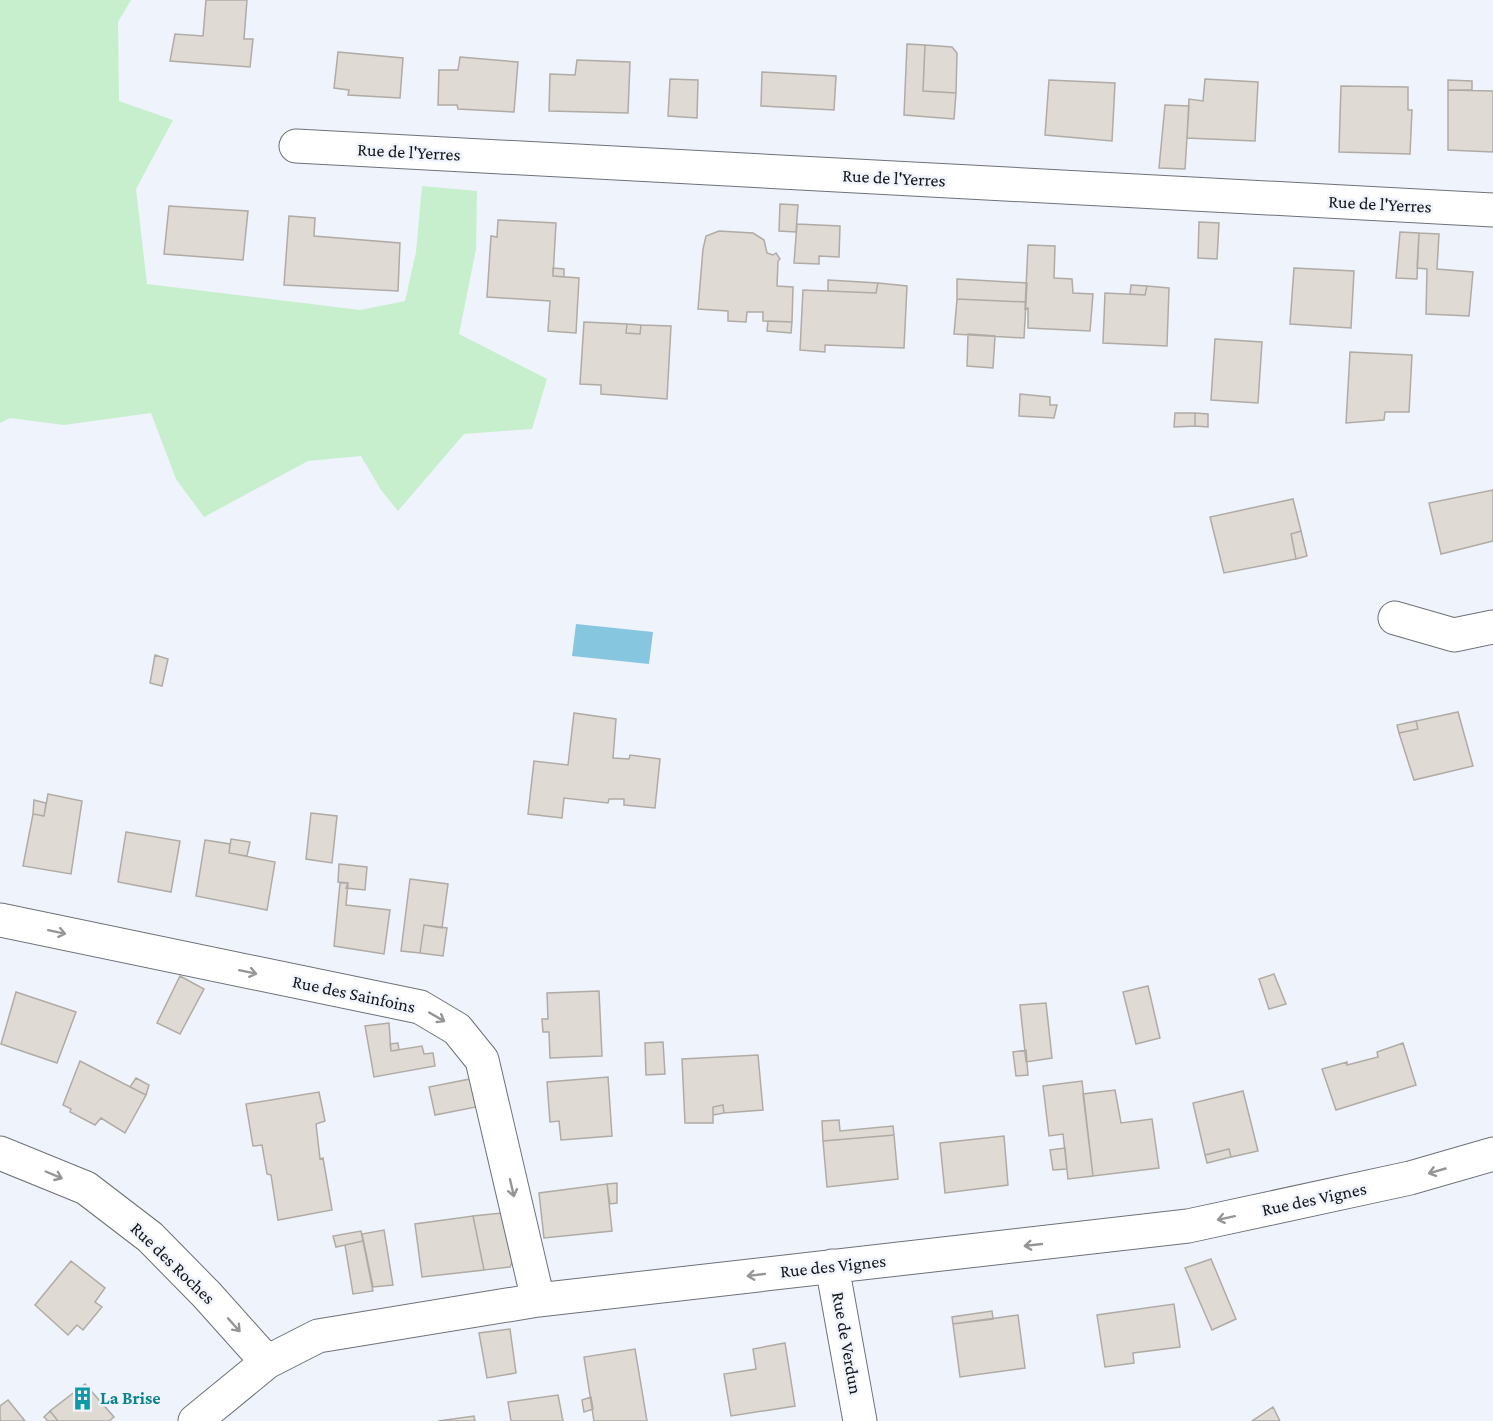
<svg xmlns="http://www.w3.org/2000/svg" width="1493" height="1421" viewBox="0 0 1493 1421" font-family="'Crimson Pro',serif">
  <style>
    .green { fill: #c7efcd }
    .water { fill: #86c6df }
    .building { fill: #dfdad3; stroke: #b0aba5; stroke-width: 1.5 }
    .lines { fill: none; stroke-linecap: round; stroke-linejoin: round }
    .minor-casing { stroke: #6d7178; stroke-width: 35 }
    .minor { stroke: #fff; stroke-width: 33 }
    .oneway { stroke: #959597 }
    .labels { text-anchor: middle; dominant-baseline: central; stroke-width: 5; stroke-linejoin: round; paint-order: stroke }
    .street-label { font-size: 18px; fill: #131417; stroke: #eff3fb }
    .culture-label { font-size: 18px; font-weight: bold; fill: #0d838f; stroke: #eff3fb; text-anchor: start }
  </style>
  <rect width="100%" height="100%" fill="#eff3fb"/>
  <path class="green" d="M 0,0 L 131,0 L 118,22 L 119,101 L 173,120 L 136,189 L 147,284 L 360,310 L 405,301 L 416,252 L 422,186 L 477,191 L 476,249 L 459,334 L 547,379 L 532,429 L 464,434 L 398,511 L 381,490 L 361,456 L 308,461 L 204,517 L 176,479 L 151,413 L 64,425 L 10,418 L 0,423 Z"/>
  <path class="water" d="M 576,624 L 653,632 L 649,664 L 572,656 Z"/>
  <path class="building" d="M 206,0 L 247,0 L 244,39 L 253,39 L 250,67 L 170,61 L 175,34 L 203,36 Z
    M 907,44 L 925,45 L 923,91 L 956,93 L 954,119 L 904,115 Z
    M 925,45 L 952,47 L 957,53 L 956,93 L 923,91 Z
    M 338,52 L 403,58 L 400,98 L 348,95 L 349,90 L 334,88 Z
    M 460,57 L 518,62 L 514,112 L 458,109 L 457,105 L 438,105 L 439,70 L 458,70 Z
    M 577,60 L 630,62 L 628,113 L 549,111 L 550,74 L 575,75 Z
    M 762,72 L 836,76 L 834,110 L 761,106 Z
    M 670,79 L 698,80 L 697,118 L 668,116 Z
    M 1205,79 L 1258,82 L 1255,141 L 1187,138 L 1189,99 L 1203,101 Z
    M 1049,80 L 1115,83 L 1112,141 L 1045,135 Z
    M 1448,80 L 1472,81 L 1472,90 L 1448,90 Z
    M 1341,86 L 1408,87 L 1408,110 L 1412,110 L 1410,154 L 1339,152 Z
    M 1448,90 L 1493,91 L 1493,152 L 1448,150 Z
    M 1165,105 L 1189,106 L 1185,169 L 1159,168 Z
    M 780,204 L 798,205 L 796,232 L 779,231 Z
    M 169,206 L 248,211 L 243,260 L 164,254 Z
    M 289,216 L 315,218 L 314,236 L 400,243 L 398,291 L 284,285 Z
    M 498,220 L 556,223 L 553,276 L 579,278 L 576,333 L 548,331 L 550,301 L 487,297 L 491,236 L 497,237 Z
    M 1199,222 L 1219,223 L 1217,259 L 1198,258 Z
    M 797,224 L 840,226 L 839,257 L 819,256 L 819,264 L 794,263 Z
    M 719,231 L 753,233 L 764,240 L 767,253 L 773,255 L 776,253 L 780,259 L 778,261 L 777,286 L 793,287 L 792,322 L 763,321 L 763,312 L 747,312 L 746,322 L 728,321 L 728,311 L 698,309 L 703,249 L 706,236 Z
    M 1400,232 L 1419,233 L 1417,279 L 1396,278 Z
    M 1419,233 L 1439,234 L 1437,269 L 1473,272 L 1469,316 L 1426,314 L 1427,269 L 1417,268 Z
    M 1028,245 L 1055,246 L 1054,278 L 1072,279 L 1073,293 L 1093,294 L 1090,331 L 1028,328 L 1028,308 L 1025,309 Z
    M 553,268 L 564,269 L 564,277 L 553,276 Z
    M 1294,268 L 1354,271 L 1351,328 L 1290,324 Z
    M 957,279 L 1027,283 L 1026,302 L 957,299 Z
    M 828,280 L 878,283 L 876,293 L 828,291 Z
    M 878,283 L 907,286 L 904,348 L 825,345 L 825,352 L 800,350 L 803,290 L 876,293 Z
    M 1131,285 L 1147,286 L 1145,295 L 1130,294 Z
    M 1147,286 L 1169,288 L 1167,346 L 1103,343 L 1105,293 L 1145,295 Z
    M 957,299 L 1026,302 L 1024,338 L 954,334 Z
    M 768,321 L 792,322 L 791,333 L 767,331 Z
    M 584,322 L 627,324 L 626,333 L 640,334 L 641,325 L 671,326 L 667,399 L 601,394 L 601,385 L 580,384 Z
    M 627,324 L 641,325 L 640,334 L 626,333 Z
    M 968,334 L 995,336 L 993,368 L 967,366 Z
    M 1215,339 L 1262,342 L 1258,403 L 1211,400 Z
    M 1350,352 L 1412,355 L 1409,412 L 1385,412 L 1384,420 L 1346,423 Z
    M 1020,394 L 1050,397 L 1050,405 L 1057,405 L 1054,418 L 1019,416 Z
    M 1175,413 L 1195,413 L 1195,426 L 1174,427 Z
    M 1195,413 L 1208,414 L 1208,427 L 1195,426 Z
    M 1493,490 L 1493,541 L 1441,554 L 1429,503 Z
    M 1293,499 L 1301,531 L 1291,534 L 1296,559 L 1224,573 L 1210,517 Z
    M 1301,531 L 1307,556 L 1296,559 L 1291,534 Z
    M 155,655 L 168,659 L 162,686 L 150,683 Z
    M 1458,712 L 1473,766 L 1414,780 L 1399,733 L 1418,729 L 1416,721 Z
    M 574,713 L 616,719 L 613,758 L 629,759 L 630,755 L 660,759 L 655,808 L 624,805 L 624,799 L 609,799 L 608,803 L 564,798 L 562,818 L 528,814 L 534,761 L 568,765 Z
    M 1416,721 L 1418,729 L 1399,733 L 1397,725 Z
    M 48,794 L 82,801 L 71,874 L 23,866 L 33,814 L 44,816 Z
    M 34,800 L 46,803 L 44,816 L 33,814 Z
    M 311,813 L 337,816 L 332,863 L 306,859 Z
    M 126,832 L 180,841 L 171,892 L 118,882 Z
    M 231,839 L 250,842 L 247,856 L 229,853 Z
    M 205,840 L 230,844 L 229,853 L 275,862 L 267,910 L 196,896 Z
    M 339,864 L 367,867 L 365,890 L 346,888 L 348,883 L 338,882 Z
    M 410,879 L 448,884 L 442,928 L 424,925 L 420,953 L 401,951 Z
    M 340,883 L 348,883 L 346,905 L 390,910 L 384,954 L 334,946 Z
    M 424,925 L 447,928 L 443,956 L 420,953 Z
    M 1274,974 L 1286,1004 L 1269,1009 L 1259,979 Z
    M 180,976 L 204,989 L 180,1034 L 157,1023 Z
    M 1148,986 L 1160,1038 L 1136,1044 L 1123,992 Z
    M 599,991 L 602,1056 L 550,1058 L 549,1032 L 543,1032 L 542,1019 L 548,1019 L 547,993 Z
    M 16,992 L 76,1012 L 57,1063 L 1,1044 Z
    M 1046,1003 L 1052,1058 L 1026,1062 L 1020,1005 Z
    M 389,1023 L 391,1051 L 422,1046 L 424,1054 L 433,1053 L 435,1066 L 374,1077 L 365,1026 Z
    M 663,1042 L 665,1074 L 646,1075 L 645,1043 Z
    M 398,1043 L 399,1050 L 391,1051 L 390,1044 Z
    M 1403,1043 L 1416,1085 L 1336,1110 L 1322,1069 L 1347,1062 L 1347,1065 L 1378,1057 L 1377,1052 Z
    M 1026,1050 L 1028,1075 L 1016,1076 L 1013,1052 Z
    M 758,1055 L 763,1110 L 724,1113 L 723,1105 L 713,1107 L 713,1123 L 685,1123 L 682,1059 Z
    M 80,1061 L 146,1095 L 125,1133 L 101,1118 L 95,1125 L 70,1112 L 71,1109 L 63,1105 Z
    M 608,1077 L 612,1136 L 561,1140 L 559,1121 L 550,1122 L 547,1082 Z
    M 136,1078 L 149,1085 L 146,1095 L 130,1087 Z
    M 475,1078 L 481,1106 L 435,1115 L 429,1087 Z
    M 1082,1081 L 1093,1176 L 1068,1179 L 1063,1134 L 1049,1136 L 1043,1086 Z
    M 1115,1090 L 1121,1123 L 1152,1119 L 1159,1168 L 1093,1176 L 1083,1094 Z
    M 1243,1091 L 1258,1151 L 1231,1157 L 1229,1149 L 1205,1155 L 1193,1103 Z
    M 319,1092 L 325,1121 L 316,1124 L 320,1159 L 323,1158 L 332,1210 L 278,1220 L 271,1175 L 267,1174 L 262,1145 L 253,1146 L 246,1104 Z
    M 723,1105 L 724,1113 L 713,1115 L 713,1107 Z
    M 839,1120 L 840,1131 L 893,1126 L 894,1135 L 823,1141 L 822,1121 Z
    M 894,1135 L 898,1179 L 827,1187 L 823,1141 Z
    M 1004,1136 L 1008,1185 L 945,1193 L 940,1143 Z
    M 1065,1148 L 1067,1169 L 1053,1170 L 1050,1150 Z
    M 1229,1149 L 1231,1157 L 1207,1163 L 1205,1155 Z
    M 617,1183 L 617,1203 L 610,1204 L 607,1184 Z
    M 607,1184 L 612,1231 L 544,1238 L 539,1193 Z
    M 502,1213 L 513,1260 L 510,1267 L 484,1270 L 473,1216 Z
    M 473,1216 L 484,1270 L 422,1277 L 415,1224 Z
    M 384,1230 L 393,1285 L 373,1287 L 362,1234 Z
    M 361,1231 L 363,1241 L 336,1247 L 333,1236 Z
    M 363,1241 L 373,1291 L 353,1294 L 345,1245 Z
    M 1211,1259 L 1236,1319 L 1212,1330 L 1185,1268 Z
    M 71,1261 L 105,1288 L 95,1302 L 102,1307 L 83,1330 L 77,1325 L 68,1335 L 35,1305 Z
    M 1174,1304 L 1180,1347 L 1133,1353 L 1134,1363 L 1105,1367 L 1097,1315 Z
    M 992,1311 L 993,1319 L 953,1324 L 952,1317 Z
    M 1018,1315 L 1025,1368 L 960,1377 L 953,1324 Z
    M 510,1329 L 516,1373 L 487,1378 L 479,1333 Z
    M 785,1343 L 795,1406 L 731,1416 L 724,1374 L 756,1369 L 753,1349 Z
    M 635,1349 L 647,1421 L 594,1421 L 584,1357 Z
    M 85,1384 L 114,1417 L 109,1421 L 58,1421 L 50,1411 Z
    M 558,1395 L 563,1421 L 511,1421 L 508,1402 Z
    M 591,1397 L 593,1409 L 584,1412 L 582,1400 Z
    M 8,1400 L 25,1421 L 0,1421 L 0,1406 Z
    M 1273,1407 L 1280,1421 L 1252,1421 Z
    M 50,1411 L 58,1421 L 48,1421 L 44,1417 Z
    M 474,1416 L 475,1421 L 438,1421 Z"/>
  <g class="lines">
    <defs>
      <path id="minor" d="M 296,146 L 1493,210
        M 1395,618 L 1454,635 L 1493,627
        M 0,920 L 420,1007 L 457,1029 L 482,1060 L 538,1300
        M 0,1153 L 86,1188 L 150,1237 L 207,1295 L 267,1362
        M 832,1266 L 860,1421
        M 195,1421 L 267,1362 L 318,1336 L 538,1300 L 1188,1226 L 1410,1178 L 1493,1154"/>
    </defs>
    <use href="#minor" class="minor-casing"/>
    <use href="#minor" class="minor"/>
  </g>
  <defs><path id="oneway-shaft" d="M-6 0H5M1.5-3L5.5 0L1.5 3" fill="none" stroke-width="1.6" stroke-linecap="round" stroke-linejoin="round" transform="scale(1.5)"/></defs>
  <g class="oneway">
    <use href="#oneway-shaft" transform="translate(57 932) rotate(12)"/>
    <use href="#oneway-shaft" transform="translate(248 972) rotate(12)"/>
    <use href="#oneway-shaft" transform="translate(437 1017) rotate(30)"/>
    <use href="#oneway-shaft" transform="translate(1437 1171) rotate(164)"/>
    <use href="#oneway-shaft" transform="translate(54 1175) rotate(23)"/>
    <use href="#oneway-shaft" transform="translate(512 1188) rotate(77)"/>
    <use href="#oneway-shaft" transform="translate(1226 1218) rotate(168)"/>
    <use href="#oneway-shaft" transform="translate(1033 1245) rotate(174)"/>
    <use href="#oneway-shaft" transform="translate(756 1275) rotate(173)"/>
    <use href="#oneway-shaft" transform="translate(234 1325) rotate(48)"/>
  </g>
  <defs>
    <symbol id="building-bare" viewBox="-9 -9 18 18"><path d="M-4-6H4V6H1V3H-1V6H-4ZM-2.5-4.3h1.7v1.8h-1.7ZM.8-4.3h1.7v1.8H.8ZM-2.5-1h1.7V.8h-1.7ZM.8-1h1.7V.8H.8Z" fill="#0f9aa8" stroke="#eff3fb" stroke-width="2.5" paint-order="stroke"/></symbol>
  </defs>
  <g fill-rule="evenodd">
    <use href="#building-bare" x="66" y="1382" width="33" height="33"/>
  </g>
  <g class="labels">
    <g class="street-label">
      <text transform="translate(409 152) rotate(3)">Rue de l'Yerres</text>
      <text transform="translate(894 178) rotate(3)">Rue de l'Yerres</text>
      <text transform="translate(1380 204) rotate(3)">Rue de l'Yerres</text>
      <text transform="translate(354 994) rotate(12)">Rue des Sainfoins</text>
      <text transform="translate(1314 1199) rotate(-12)">Rue des Vignes</text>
      <text transform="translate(173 1263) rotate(44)">Rue des Roches</text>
      <text transform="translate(833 1266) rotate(-6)">Rue des Vignes</text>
      <text transform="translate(847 1343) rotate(80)">Rue de Verdun</text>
    </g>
    <g class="culture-label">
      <text x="100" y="1398">La Brise</text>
    </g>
  </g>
</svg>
